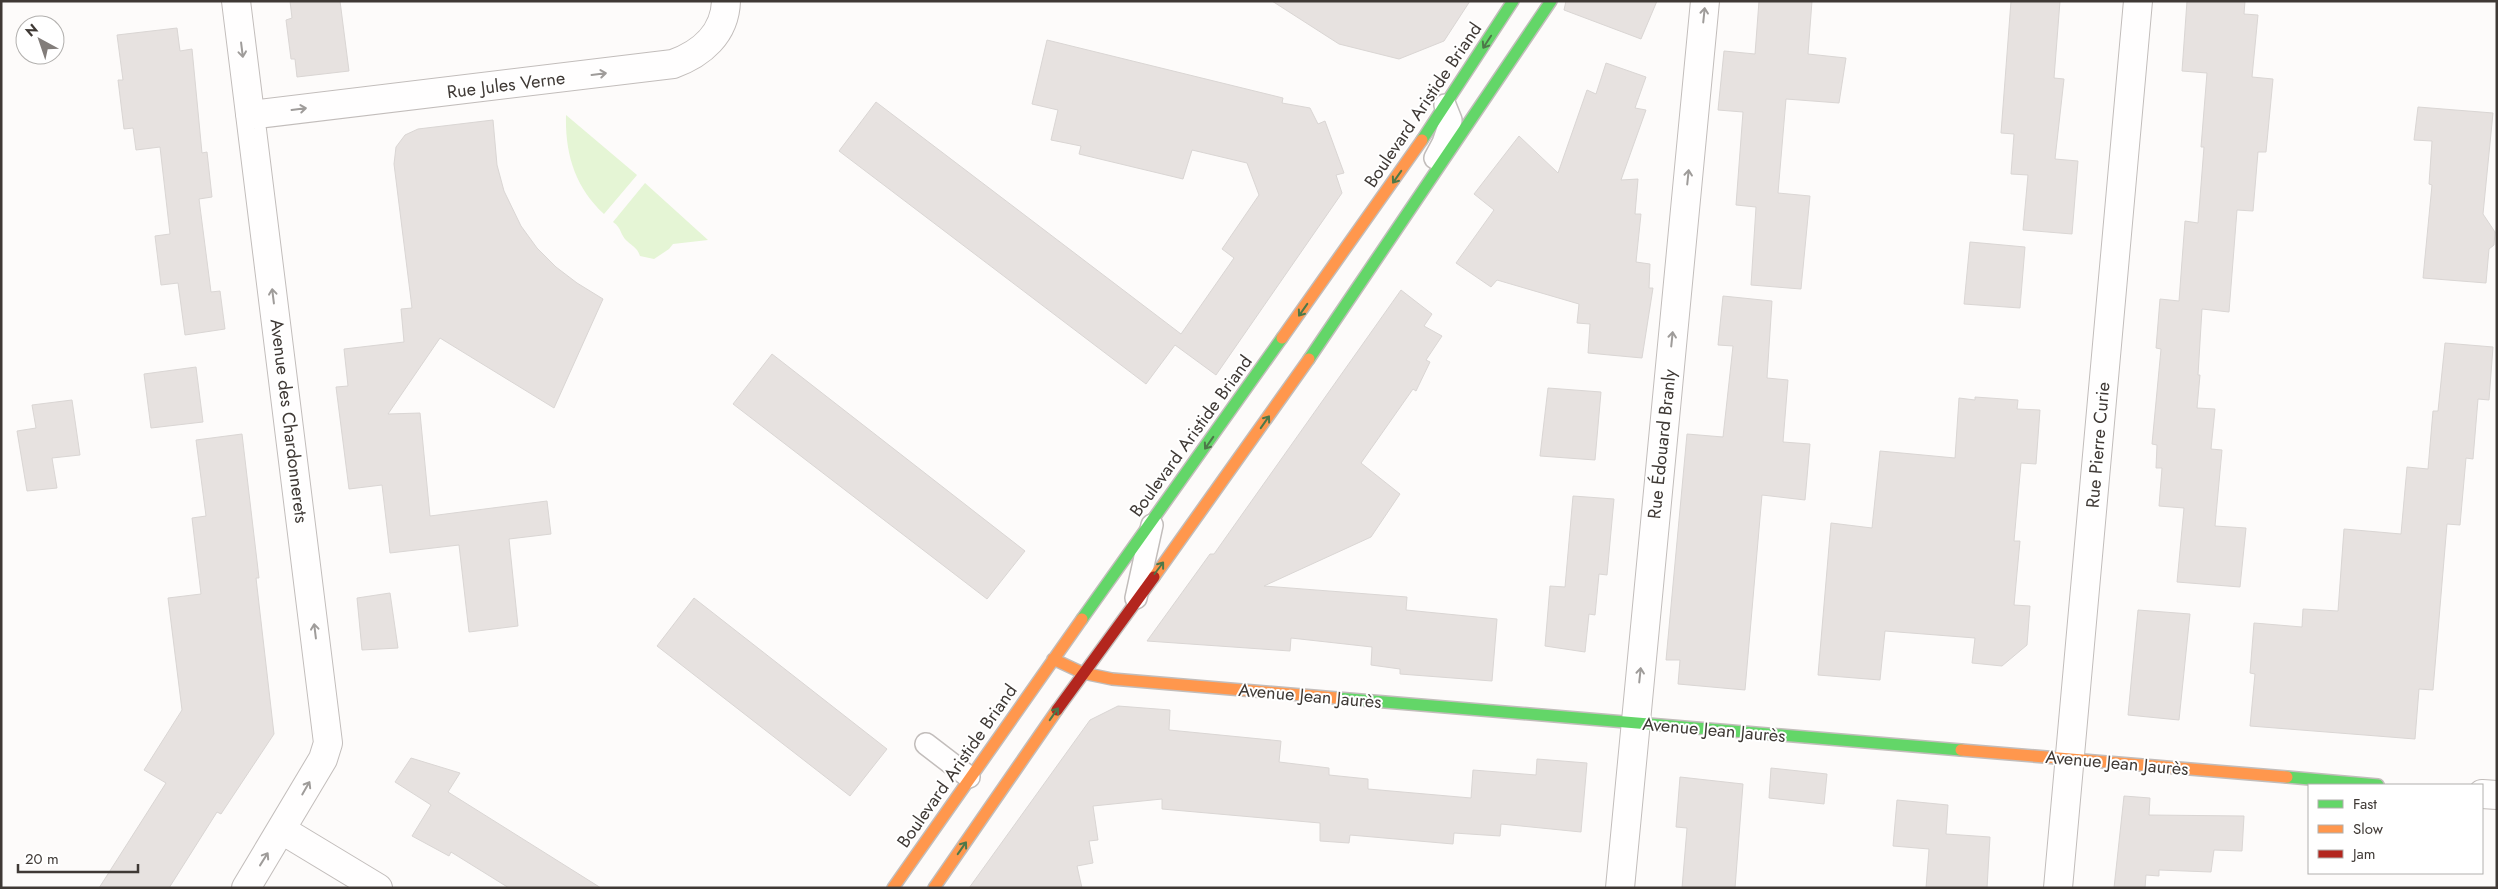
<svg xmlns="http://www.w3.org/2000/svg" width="2498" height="889" viewBox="0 0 2498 889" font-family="Jost,sans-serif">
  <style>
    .green { fill: #e5f5d5 }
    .building { fill: #e7e2e0; stroke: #dad6d4 }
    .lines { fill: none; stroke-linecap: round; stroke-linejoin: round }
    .lane-casing { stroke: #c2bdbb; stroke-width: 24 }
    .street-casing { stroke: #c2bdbb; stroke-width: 30 }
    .fast-casing { stroke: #c2bdbb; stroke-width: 14 }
    .slow-casing { stroke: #c2bdbb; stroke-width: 14 }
    .jam-casing { stroke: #c2bdbb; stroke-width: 14 }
    .lane { stroke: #fffefe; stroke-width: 21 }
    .street { stroke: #fffefe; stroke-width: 28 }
    .fast { stroke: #63d668; stroke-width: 11 }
    .slow { stroke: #ff974d; stroke-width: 11 }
    .jam { stroke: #b3261e; stroke-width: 11 }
    .oneway { stroke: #9f9c9a }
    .oneway2 { stroke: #4d7849 }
    .labels { text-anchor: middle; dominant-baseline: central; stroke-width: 4; stroke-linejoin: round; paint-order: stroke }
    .street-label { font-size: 18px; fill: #3f3935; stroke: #fff }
  </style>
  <rect width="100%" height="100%" fill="#fdfbfa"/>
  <path class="green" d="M 566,115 L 637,175 L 604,214 C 575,187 565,154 566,115 Z
    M 645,183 L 708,240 L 673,244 L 669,249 L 654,259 L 640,256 C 637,247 633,247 627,241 C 620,235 622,228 613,222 Z"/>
  <path class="building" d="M 290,1 L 340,1 L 349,71 L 297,77 L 295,59 L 291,59 L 286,20 L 292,18 Z
    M 1272,1 L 1470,1 L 1444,41 L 1399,59 L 1339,44 Z
    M 1566,1 L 1657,1 L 1641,39 L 1564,10 Z
    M 1759,1 L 1812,1 L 1808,54 L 1846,58 L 1839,103 L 1786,99 L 1778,193 L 1810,196 L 1801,289 L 1751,285 L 1756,207 L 1736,205 L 1743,112 L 1718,110 L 1724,51 L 1755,54 Z
    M 2011,1 L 2060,1 L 2054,78 L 2064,79 L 2055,159 L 2078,161 L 2072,234 L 2023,230 L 2028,175 L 2011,174 L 2014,134 L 2001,133 Z
    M 2187,1 L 2245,1 L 2244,14 L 2258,15 L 2252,77 L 2273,79 L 2266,152 L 2258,152 L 2253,211 L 2237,210 L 2229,312 L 2202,309 L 2198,375 L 2200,375 L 2197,408 L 2215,409 L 2211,449 L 2222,450 L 2215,526 L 2246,528 L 2240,587 L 2177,582 L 2184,508 L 2159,506 L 2162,468 L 2156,468 L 2157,445 L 2152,444 L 2161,349 L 2156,348 L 2160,299 L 2179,301 L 2185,221 L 2198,223 L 2204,147 L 2201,147 L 2207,73 L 2182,71 Z
    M 177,28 L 180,51 L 192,49 L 202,153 L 207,152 L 212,197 L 199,199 L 211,292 L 220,291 L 225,329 L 185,335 L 178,283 L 161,285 L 155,236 L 170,234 L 160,147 L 136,150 L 133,128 L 124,129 L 118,80 L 123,80 L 117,35 Z
    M 1047,40 L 1283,98 L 1282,103 L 1310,108 L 1318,124 L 1325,121 L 1344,173 L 1336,175 L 1342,193 L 1216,375 L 1175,345 L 1146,384 L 839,151 L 876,102 L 1181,334 L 1234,258 L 1222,249 L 1259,195 L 1247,163 L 1192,150 L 1183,179 L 1079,154 L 1081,146 L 1051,140 L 1058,110 L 1032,104 Z
    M 1606,63 L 1646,77 L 1635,108 L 1646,110 L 1621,180 L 1638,179 L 1635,214 L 1641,214 L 1636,262 L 1650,264 L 1649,288 L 1653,288 L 1642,358 L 1588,353 L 1590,324 L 1577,323 L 1579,304 L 1497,280 L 1491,287 L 1456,263 L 1494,210 L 1474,194 L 1519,136 L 1558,173 L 1587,90 L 1596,94 Z
    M 2418,107 L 2493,113 L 2483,214 L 2495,232 L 2494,245 L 2489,249 L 2486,283 L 2423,278 L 2432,185 L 2429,184 L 2432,141 L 2414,140 Z
    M 493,120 L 497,165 L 504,191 L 521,226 L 537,248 L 556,267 L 577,283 L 603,299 L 554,408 L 440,338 L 388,414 L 420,413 L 430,516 L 547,501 L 551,534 L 509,539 L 518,626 L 469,632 L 459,545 L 390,553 L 382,485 L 349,489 L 336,387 L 348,386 L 344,349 L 404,342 L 401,309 L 412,308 L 394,164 L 396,147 L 405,135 L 418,129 Z
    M 1970,242 L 2025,247 L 2020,308 L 1964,304 Z
    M 1401,290 L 1432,314 L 1424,326 L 1442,336 L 1426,360 L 1430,362 L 1416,391 L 1413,389 L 1361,463 L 1400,494 L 1371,537 L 1264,586 L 1407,597 L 1406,610 L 1497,619 L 1492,681 L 1400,674 L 1400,669 L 1371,665 L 1372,647 L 1291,638 L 1290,651 L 1147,641 L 1210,554 L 1214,554 Z
    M 1723,296 L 1772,301 L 1767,378 L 1788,380 L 1783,442 L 1810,444 L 1805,500 L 1762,495 L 1745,690 L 1678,684 L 1680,660 L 1666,660 L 1687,434 L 1723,437 L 1733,346 L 1718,345 Z
    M 2445,343 L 2493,347 L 2489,400 L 2478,399 L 2473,459 L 2466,458 L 2460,525 L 2447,524 L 2433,690 L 2419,689 L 2415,739 L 2250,726 L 2255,674 L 2250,673 L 2254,623 L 2302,627 L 2303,609 L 2338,611 L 2344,529 L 2401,534 L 2407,467 L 2428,469 L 2433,411 L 2438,411 Z
    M 772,354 L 1025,551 L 987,599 L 733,404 Z
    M 196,367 L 203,422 L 151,428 L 144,374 Z
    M 1548,388 L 1601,392 L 1595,460 L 1540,456 Z
    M 1975,397 L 2018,400 L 2017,409 L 2040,410 L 2036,464 L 2021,463 L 2014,541 L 2020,541 L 2014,605 L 2030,606 L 2027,645 L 2002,666 L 1972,663 L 1975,638 L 1885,631 L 1880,680 L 1818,675 L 1831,523 L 1872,528 L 1880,451 L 1955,458 L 1959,398 L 1975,400 Z
    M 72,400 L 80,455 L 52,458 L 57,488 L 27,491 L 17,431 L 36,428 L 32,405 Z
    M 242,434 L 259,578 L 256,578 L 274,734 L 221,814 L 217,812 L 169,888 L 99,888 L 166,783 L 144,770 L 182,710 L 168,598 L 201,594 L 192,518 L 206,516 L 196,440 Z
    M 1573,496 L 1614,499 L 1607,575 L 1599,574 L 1595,615 L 1589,614 L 1585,652 L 1545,646 L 1550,586 L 1565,587 Z
    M 390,593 L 398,648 L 362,650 L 357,598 Z
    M 694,598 L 887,749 L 850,796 L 657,646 Z
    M 2138,610 L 2190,614 L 2179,720 L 2128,715 Z
    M 1118,706 L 1170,710 L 1169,730 L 1281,741 L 1279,762 L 1329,768 L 1329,775 L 1368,779 L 1368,789 L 1471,798 L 1473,770 L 1536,775 L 1537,759 L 1587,763 L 1581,832 L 1501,824 L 1500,836 L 1454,833 L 1453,844 L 1350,835 L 1349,843 L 1320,841 L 1320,823 L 1162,809 L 1162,799 L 1093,806 L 1098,840 L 1089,841 L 1093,863 L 1077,866 L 1082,888 L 969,888 L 1090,720 Z
    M 411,758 L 460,773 L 448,792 L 601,888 L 509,888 L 451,852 L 449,856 L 412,836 L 431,805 L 395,782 Z
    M 1771,768 L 1827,774 L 1824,804 L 1769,798 Z
    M 1680,777 L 1743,784 L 1735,888 L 1682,888 L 1687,828 L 1676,827 Z
    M 2124,796 L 2150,798 L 2149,815 L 2244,816 L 2242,851 L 2214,850 L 2211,872 L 2159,870 L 2159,876 L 2146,875 L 2145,888 L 2114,888 Z
    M 1897,800 L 1948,805 L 1946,834 L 1990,837 L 1987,888 L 1926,888 L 1929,849 L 1893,846 Z"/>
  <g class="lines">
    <defs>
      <path id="lane" d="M 1435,158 L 1443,143 L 1451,120 L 1445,105
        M 1136,598 L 1152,525
        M 926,744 L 969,777"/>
      <path id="street" d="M 236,1 L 328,743 L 323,759 L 246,888
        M 250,115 L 673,64 C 701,54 725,34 726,1
        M 2482,794 L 2497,795
        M 282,830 L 378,888
        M 1620,888 L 1705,1
        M 2058,888 L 2138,1"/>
      <path id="fast" d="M 1422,140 L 1513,1
        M 1309,359 L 1551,1
        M 1082,619 L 1282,338
        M 1337,698 L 1961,750
        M 2287,777 L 2378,785"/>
      <path id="slow" d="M 1282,338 L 1422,140
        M 1154,577 L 1309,359
        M 1053,659 L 1083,673 L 1112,679 L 1337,698
        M 1961,750 L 2287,777
        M 893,888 L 1082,619
        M 934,888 L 1057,710"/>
      <path id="jam" d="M 1057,710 L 1154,577"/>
    </defs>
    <use href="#lane" class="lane-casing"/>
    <use href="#street" class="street-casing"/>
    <use href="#fast" class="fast-casing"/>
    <use href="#slow" class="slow-casing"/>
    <use href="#jam" class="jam-casing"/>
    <use href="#lane" class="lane"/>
    <use href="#street" class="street"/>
    <use href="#fast" class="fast"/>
    <use href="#slow" class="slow"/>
    <use href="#jam" class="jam"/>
  </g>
  <defs><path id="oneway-shaft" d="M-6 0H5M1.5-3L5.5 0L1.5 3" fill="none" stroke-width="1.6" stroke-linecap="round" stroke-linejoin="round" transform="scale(1.25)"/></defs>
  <g class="oneway">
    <use href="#oneway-shaft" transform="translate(1704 15) rotate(-84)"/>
    <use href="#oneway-shaft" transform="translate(242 50) rotate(83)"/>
    <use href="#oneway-shaft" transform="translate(599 74) rotate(-7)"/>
    <use href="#oneway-shaft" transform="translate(299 109) rotate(-7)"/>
    <use href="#oneway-shaft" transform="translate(1688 177) rotate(-84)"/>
    <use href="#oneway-shaft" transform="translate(273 296) rotate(-97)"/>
    <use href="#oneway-shaft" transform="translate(1672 339) rotate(-84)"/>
    <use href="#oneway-shaft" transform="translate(315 631) rotate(-97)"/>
    <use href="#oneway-shaft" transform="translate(1640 675) rotate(-84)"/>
    <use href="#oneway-shaft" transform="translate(306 788) rotate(-60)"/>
    <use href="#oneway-shaft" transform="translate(264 859) rotate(-58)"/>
  </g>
  <g class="oneway2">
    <use href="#oneway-shaft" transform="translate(1487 42) rotate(123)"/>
    <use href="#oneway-shaft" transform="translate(1397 177) rotate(125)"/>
    <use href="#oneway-shaft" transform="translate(1303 310) rotate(125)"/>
    <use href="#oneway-shaft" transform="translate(1265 422) rotate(-55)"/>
    <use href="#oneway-shaft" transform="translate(1209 443) rotate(125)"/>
    <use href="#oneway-shaft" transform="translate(1159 568) rotate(-53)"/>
    <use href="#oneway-shaft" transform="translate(1054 714) rotate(-55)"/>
    <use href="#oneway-shaft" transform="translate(962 848) rotate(-55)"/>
  </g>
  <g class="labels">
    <g class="street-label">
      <text transform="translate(506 85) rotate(-7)">Rue Jules Verne</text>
      <text transform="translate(1423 105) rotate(-56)">Boulevard Aristide Briand</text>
      <text transform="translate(289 421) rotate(83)">Avenue des Chardonnerets</text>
      <text transform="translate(1191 436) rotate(-54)">Boulevard Aristide Briand</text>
      <text transform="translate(1662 444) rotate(-84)">Rue Édouard Branly</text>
      <text transform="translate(2098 445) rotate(-85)">Rue Pierre Curie</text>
      <text transform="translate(1310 696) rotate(5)">Avenue Jean Jaurès</text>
      <text transform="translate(1714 730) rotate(5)">Avenue Jean Jaurès</text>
      <text transform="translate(2117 763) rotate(5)">Avenue Jean Jaurès</text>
      <text transform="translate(957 766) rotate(-55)">Boulevard Aristide Briand</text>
    </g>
  </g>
  <rect width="2498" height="889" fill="none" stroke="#3f3935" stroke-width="5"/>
  <rect x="2308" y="784" width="175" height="90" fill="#ffffff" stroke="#b2b0ae"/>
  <rect x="2318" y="800" width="25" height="8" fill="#63d668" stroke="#b2b0ae"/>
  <text x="2353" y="809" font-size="15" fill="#3f3935">Fast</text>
  <rect x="2318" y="825" width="25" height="8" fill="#ff974d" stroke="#b2b0ae"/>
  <text x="2353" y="834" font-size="15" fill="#3f3935">Slow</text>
  <rect x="2318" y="850" width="25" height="8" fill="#b3261e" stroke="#b2b0ae"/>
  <text x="2353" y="859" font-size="15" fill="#3f3935">Jam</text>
  <g transform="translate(40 40) rotate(320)"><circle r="24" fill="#ffffff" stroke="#b2b0ae"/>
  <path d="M0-4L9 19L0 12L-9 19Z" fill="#827d7a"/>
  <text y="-8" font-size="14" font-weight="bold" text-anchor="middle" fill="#3f3935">N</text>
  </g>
  <path d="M18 864v8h120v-8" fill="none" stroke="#3f3935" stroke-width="2.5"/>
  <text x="25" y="864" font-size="15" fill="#3f3935" stroke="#ffffff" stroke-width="4" paint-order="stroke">20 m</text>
</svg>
